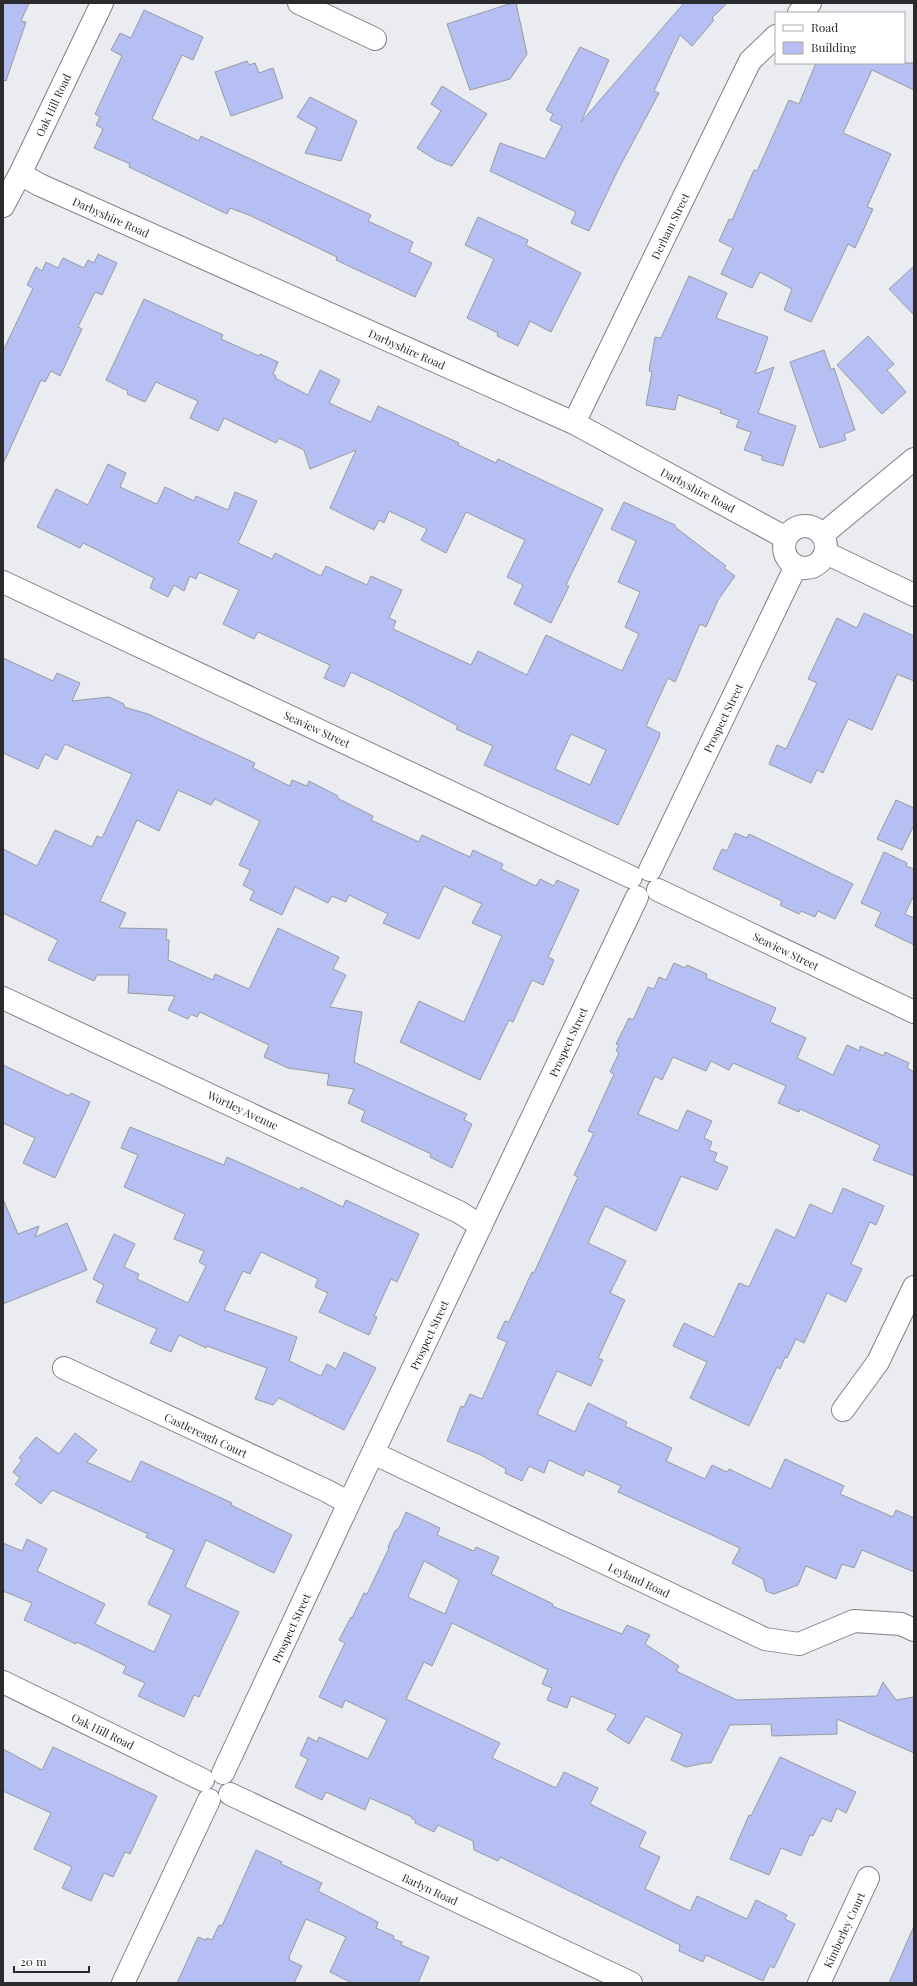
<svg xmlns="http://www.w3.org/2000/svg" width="917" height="1986" viewBox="0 0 917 1986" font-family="'Playfair Display',serif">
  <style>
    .building { fill: #b6bff3; stroke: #999a9e; fill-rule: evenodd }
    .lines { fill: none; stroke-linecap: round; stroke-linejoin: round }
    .minor-casing { stroke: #808185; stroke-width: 24 }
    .minor { stroke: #fff; stroke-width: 22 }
    .labels { text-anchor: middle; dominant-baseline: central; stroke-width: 3; stroke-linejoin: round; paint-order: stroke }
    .street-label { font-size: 11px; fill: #2b2b2d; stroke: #fff }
  </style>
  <rect width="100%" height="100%" fill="#ebecf1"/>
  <path class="building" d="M 3,3 L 29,3 L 21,21 L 26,22 L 6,81 L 3,80 Z
    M 512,3 L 516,3 L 527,54 L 510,79 L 470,90 L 447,24 Z
    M 684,3 L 727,3 L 712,18 L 714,20 L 692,46 L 680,35 L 654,91 L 659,93 L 618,170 L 589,231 L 571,223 L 576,212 L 490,171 L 500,143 L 545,159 L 562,126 L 550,120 L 553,114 L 546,110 L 580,47 L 609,60 L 581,122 Z
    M 144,10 L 203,37 L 193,60 L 182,55 L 152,119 L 199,141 L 201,136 L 371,215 L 368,221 L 413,242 L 409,252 L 432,263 L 415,297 L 336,260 L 337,257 L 249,215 L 230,208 L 227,214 L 129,167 L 130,164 L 94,148 L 103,129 L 96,125 L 100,117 L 95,114 L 122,56 L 111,50 L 120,33 L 131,38 Z
    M 247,61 L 249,65 L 255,63 L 259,73 L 273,68 L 283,98 L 231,116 L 215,72 Z
    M 816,63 L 914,63 L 914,90 L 872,70 L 843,133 L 891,154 L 867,207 L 873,209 L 855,248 L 848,244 L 811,322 L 784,310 L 792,289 L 760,272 L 752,288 L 721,274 L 733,248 L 719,241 L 729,219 L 732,220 L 754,170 L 757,171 L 789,100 L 799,104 Z
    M 442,86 L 487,114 L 452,166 L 436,160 L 417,148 L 441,111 L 431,104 Z
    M 310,97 L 357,121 L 341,161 L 305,153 L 317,128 L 297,117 Z
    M 478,217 L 528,240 L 526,245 L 581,273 L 551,332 L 530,321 L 518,346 L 497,336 L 498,333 L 467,318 L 494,259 L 465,245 Z
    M 98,254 L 117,263 L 102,295 L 95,292 L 78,327 L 82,329 L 60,376 L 51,371 L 45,382 L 41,380 L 3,464 L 3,351 L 33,288 L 27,285 L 36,267 L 42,271 L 46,262 L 58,268 L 63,258 L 84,268 L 88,260 L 94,263 Z
    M 914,266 L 914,315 L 889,289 Z
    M 689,276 L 727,293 L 716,318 L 768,337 L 755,374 L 774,367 L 758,413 L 796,426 L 783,466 L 762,460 L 762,456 L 744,450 L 751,432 L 736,427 L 739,420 L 720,413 L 721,410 L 678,395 L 675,410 L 646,405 L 652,372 L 649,371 L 655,337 L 661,338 Z
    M 144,299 L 223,335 L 221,339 L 259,356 L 260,354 L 278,362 L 273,374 L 276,376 L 275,378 L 308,395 L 320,370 L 340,380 L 329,403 L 371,422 L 378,406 L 459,443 L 458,445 L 496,463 L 498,459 L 603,509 L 566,585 L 569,586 L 551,623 L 514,604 L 523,585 L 507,577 L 525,540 L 466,512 L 446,553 L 421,540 L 427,529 L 389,511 L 384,523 L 379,520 L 374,530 L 330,508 L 356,450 L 310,469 L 304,450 L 279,438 L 276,443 L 224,418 L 218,431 L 190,418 L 198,401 L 156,382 L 145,402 L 127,394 L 128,391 L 106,380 Z
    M 868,336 L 894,364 L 887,370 L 906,392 L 882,414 L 837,365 Z
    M 824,350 L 831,370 L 834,368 L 855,430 L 844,434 L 846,440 L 820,448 L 790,362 Z
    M 108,464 L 126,473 L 120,487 L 157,504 L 165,487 L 194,501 L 196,496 L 228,510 L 235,492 L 257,501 L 238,543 L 272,559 L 275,553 L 321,576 L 326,566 L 367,585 L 371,576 L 402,590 L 389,618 L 396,621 L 393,629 L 471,665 L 478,651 L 527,675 L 546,635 L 622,671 L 639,634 L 625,627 L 640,592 L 618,582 L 636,541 L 611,529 L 624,502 L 675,525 L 675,527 L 726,566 L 724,568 L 735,576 L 718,600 L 706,627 L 700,624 L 675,682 L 668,678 L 646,726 L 660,733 L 659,738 L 618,825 L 484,765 L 493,746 L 456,729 L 458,726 L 391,691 L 351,672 L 344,687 L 324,678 L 330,665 L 258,632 L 254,639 L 223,624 L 239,590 L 199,572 L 196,579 L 190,576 L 184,591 L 174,585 L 168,597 L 150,588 L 154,578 L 83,543 L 80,548 L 37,527 L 56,489 L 88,505 ZM 571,734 L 606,750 L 590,785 L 555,769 Z
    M 864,613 L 914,636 L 914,681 L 897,674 L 872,730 L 848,719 L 823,773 L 817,770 L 811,783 L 769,764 L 777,745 L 786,749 L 817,683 L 808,679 L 837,618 L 857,628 Z
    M 3,658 L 53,681 L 57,673 L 80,683 L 72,701 L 109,697 L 124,704 L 124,707 L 148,714 L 255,763 L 253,768 L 290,786 L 292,780 L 307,786 L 309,781 L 338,796 L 337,798 L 373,816 L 371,820 L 419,842 L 422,835 L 470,857 L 473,850 L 503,864 L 501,869 L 536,886 L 540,879 L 554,886 L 557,880 L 579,890 L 548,957 L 554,960 L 543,985 L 532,980 L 513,1022 L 509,1020 L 480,1080 L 400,1042 L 419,1001 L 464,1022 L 502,936 L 472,923 L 482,904 L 444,886 L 419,939 L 383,923 L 388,914 L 349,895 L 346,902 L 332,896 L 328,903 L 295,887 L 282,915 L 250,900 L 254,891 L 243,885 L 250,870 L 239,865 L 260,821 L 215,799 L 211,805 L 178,790 L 159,831 L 137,820 L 100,901 L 126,913 L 119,928 L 167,929 L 166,940 L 169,940 L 168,960 L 213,980 L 215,974 L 249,989 L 278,928 L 339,957 L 333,969 L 346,975 L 330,1007 L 362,1012 L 354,1062 L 467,1114 L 464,1120 L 472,1124 L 452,1168 L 430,1157 L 431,1154 L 361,1121 L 365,1111 L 348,1103 L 354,1089 L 327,1085 L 329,1074 L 288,1068 L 264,1057 L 269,1045 L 200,1012 L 197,1017 L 191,1014 L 188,1019 L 168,1010 L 175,996 L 128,993 L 129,975 L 97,975 L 94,981 L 48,960 L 58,940 L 3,913 L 3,849 L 37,866 L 55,830 L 92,847 L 97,836 L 102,838 L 132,774 L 65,744 L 57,760 L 45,754 L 38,769 L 3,753 Z
    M 896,800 L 914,808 L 914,825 L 902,850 L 877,839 Z
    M 735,833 L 747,838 L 749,834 L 853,884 L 835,919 L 818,911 L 815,917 L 801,911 L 799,914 L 780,905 L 782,901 L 713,869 L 722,849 L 727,851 Z
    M 884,852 L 907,863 L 906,866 L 914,869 L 914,895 L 905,914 L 914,918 L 914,945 L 875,926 L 881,912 L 861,903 Z
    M 674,963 L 685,968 L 687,965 L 707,974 L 706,978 L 776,1008 L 770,1022 L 806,1038 L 797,1058 L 833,1075 L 847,1045 L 860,1051 L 860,1046 L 884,1056 L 885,1052 L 909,1063 L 907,1068 L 914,1072 L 914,1176 L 873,1160 L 880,1145 L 800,1109 L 799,1112 L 778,1103 L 786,1086 L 733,1063 L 729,1070 L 711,1061 L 706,1071 L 673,1057 L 662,1080 L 655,1076 L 638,1114 L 678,1131 L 687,1110 L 712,1121 L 704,1138 L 712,1142 L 709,1150 L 717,1153 L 714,1161 L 728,1167 L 717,1190 L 681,1176 L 656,1231 L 605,1206 L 588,1243 L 626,1261 L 610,1293 L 625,1300 L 598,1358 L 603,1360 L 591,1386 L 557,1371 L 537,1414 L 575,1432 L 588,1403 L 627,1422 L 625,1426 L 672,1448 L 666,1461 L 705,1479 L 712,1465 L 727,1472 L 729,1469 L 771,1489 L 785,1459 L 844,1486 L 840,1494 L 893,1517 L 896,1510 L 914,1518 L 914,1572 L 862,1550 L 854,1568 L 842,1564 L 836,1579 L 806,1566 L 798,1585 L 774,1594 L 766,1591 L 763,1579 L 732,1563 L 740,1548 L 618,1492 L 621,1486 L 586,1470 L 583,1476 L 549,1460 L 544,1473 L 529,1466 L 522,1481 L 505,1473 L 506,1469 L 481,1455 L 447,1441 L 461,1406 L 464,1407 L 470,1394 L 482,1399 L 507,1342 L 497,1338 L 505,1321 L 509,1322 L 532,1272 L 534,1273 L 578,1177 L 574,1175 L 594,1133 L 588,1131 L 614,1074 L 610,1072 L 619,1053 L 616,1051 L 619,1045 L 616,1044 L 629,1018 L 633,1020 L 648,987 L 654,989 L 659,977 L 666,980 Z
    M 3,1065 L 69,1096 L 71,1093 L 90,1102 L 55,1178 L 23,1163 L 35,1138 L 3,1123 Z
    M 130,1127 L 224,1165 L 227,1157 L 300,1190 L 301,1187 L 343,1207 L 346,1200 L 419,1234 L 397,1282 L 391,1279 L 374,1316 L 377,1317 L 369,1335 L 319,1312 L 328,1293 L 315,1287 L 318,1279 L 261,1252 L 250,1274 L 243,1271 L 224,1310 L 297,1337 L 289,1361 L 321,1376 L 327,1364 L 336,1369 L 344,1352 L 376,1368 L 344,1430 L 279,1398 L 273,1405 L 255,1399 L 267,1368 L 207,1346 L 206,1348 L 179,1335 L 171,1352 L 150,1343 L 157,1329 L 96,1302 L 104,1285 L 93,1279 L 114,1234 L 135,1244 L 124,1267 L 139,1274 L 137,1279 L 188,1303 L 206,1266 L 199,1262 L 204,1251 L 174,1239 L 185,1214 L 124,1187 L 138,1155 L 121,1148 Z
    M 843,1188 L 884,1206 L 876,1225 L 870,1222 L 851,1264 L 862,1269 L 846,1302 L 827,1293 L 804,1343 L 796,1339 L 787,1358 L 785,1357 L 780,1369 L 777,1367 L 749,1426 L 690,1398 L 707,1362 L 673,1346 L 684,1323 L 714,1337 L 739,1283 L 749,1287 L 776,1229 L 795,1238 L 810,1204 L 832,1214 Z
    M 3,1199 L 18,1234 L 39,1226 L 35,1237 L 67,1223 L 87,1270 L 3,1304 Z
    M 75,1433 L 97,1450 L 87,1462 L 131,1482 L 141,1461 L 232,1503 L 231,1505 L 292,1535 L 274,1573 L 206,1540 L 185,1587 L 239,1612 L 199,1697 L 194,1695 L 184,1717 L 138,1696 L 145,1683 L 123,1673 L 126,1666 L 77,1642 L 76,1644 L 24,1620 L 32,1603 L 3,1591 L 3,1543 L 22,1551 L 27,1539 L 47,1549 L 37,1571 L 105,1604 L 95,1624 L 154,1652 L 171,1615 L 148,1604 L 174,1550 L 146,1537 L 148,1534 L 52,1490 L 41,1504 L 15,1484 L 20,1478 L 13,1472 L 22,1460 L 19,1458 L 36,1437 L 59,1454 Z
    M 406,1512 L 440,1528 L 437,1535 L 474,1551 L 476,1547 L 499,1557 L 491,1574 L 553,1604 L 552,1606 L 622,1634 L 627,1625 L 650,1635 L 645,1644 L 679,1666 L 676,1671 L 737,1700 L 877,1696 L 883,1682 L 896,1700 L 914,1697 L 914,1753 L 837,1719 L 837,1734 L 772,1736 L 771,1724 L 730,1725 L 711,1763 L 705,1763 L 686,1767 L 671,1760 L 682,1734 L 646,1716 L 629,1744 L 607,1730 L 616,1715 L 571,1696 L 567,1708 L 547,1700 L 552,1688 L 542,1684 L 548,1670 L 452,1623 L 432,1666 L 424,1662 L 406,1699 L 500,1743 L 492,1758 L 556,1788 L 564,1772 L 598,1788 L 590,1804 L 646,1832 L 639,1847 L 660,1857 L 645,1889 L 690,1911 L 697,1896 L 747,1919 L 756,1900 L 787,1915 L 785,1919 L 795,1924 L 774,1968 L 770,1966 L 763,1981 L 706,1955 L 703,1962 L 679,1951 L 680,1945 L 500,1857 L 498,1861 L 474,1850 L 473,1841 L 438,1825 L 434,1832 L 415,1823 L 415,1820 L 411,1818 L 412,1817 L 370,1798 L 365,1810 L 326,1792 L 322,1800 L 295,1787 L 308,1759 L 300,1755 L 308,1737 L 317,1742 L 319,1737 L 368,1759 L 387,1720 L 345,1700 L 342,1708 L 319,1697 L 345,1643 L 339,1640 L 351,1617 L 352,1618 L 364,1593 L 367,1594 L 389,1548 L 388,1547 L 395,1531 L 399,1528 ZM 424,1561 L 459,1580 L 445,1614 L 408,1597 Z
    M 53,1747 L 157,1796 L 130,1854 L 125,1852 L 113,1877 L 104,1873 L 91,1901 L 62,1888 L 72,1867 L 34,1849 L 51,1813 L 3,1791 L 3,1749 L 42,1770 Z
    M 780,1757 L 856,1792 L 846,1813 L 837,1808 L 831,1822 L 822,1818 L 813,1836 L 810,1835 L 801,1856 L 781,1848 L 769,1875 L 730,1859 L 749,1815 L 751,1816 Z
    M 256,1850 L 282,1862 L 281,1864 L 322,1883 L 318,1891 L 378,1922 L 376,1928 L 394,1936 L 393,1939 L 402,1942 L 401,1945 L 429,1957 L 418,1983 L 352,1983 L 330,1972 L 346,1937 L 306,1919 L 289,1957 L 290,1958 L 289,1960 L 302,1966 L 294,1983 L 177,1983 L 198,1937 L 206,1940 L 207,1938 L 212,1940 L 219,1925 L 222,1926 Z
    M 914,1926 L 914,1983 L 889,1983 Z"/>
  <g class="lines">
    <defs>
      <path id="minor" d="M 299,3 L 375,39
        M 799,13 L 810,3
        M 20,174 L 40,185 L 574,423 L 786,538
        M 3,206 L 20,174 L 102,3
        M 574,423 L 750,61 L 776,36
        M784 547a21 21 0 1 1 42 0a21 21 0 1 1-42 0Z
        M 822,535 L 914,459
        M 826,553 L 914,595
        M 3,582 L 631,877
        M 650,870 L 796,566
        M 658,890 L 914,1012
        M 3,998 L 459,1212 L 481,1226
        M 64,1368 L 327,1491 L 349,1503
        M 843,1410 L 878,1362 L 914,1287
        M 373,1453 L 765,1639 L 799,1644 L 854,1621 L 901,1624 L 914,1630
        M 3,1682 L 203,1780
        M 223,1773 L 349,1503 L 637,897
        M 230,1794 L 631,1983
        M 123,1983 L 209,1800
        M 819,1983 L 868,1878"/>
    </defs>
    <use href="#minor" class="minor-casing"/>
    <use href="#minor" class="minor"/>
  </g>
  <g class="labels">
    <g class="street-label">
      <text transform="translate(53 105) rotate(-65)">Oak Hill Road</text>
      <text transform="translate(111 217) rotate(24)">Darbyshire Road</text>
      <text transform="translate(670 226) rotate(-64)">Derham Street</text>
      <text transform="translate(407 349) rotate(24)">Darbyshire Road</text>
      <text transform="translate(698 490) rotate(28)">Darbyshire Road</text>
      <text transform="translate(723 718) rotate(-64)">Prospect Street</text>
      <text transform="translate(317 729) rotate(25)">Seaview Street</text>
      <text transform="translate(786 951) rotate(26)">Seaview Street</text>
      <text transform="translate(568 1042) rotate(-65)">Prospect Street</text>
      <text transform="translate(243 1110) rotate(25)">Wortley Avenue</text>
      <text transform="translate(429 1335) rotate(-65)">Prospect Street</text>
      <text transform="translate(206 1435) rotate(25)">Castlereagh Court</text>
      <text transform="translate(639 1580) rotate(25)">Leyland Road</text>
      <text transform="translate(291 1628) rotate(-65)">Prospect Street</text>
      <text transform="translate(103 1731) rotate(26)">Oak Hill Road</text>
      <text transform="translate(430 1889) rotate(25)">Barlyn Road</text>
      <text transform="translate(844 1930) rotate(-65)">Kimberley Court</text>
    </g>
  </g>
  <rect width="917" height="1986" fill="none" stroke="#2b2b2d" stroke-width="8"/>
  <rect x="775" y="12" width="130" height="52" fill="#ffffff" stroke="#aaaaab"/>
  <rect x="783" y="25" width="20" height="6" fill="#ffffff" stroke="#aaaaab"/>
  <text x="811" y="32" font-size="12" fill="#2b2b2d">Road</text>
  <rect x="783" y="42" width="20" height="12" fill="#b6bff3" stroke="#aaaaab"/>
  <text x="811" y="52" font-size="12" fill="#2b2b2d">Building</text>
  <path d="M14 1966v6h75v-6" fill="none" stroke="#2b2b2d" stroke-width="2"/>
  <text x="20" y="1966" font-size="12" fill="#2b2b2d" stroke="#ffffff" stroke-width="3" paint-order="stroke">20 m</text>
</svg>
